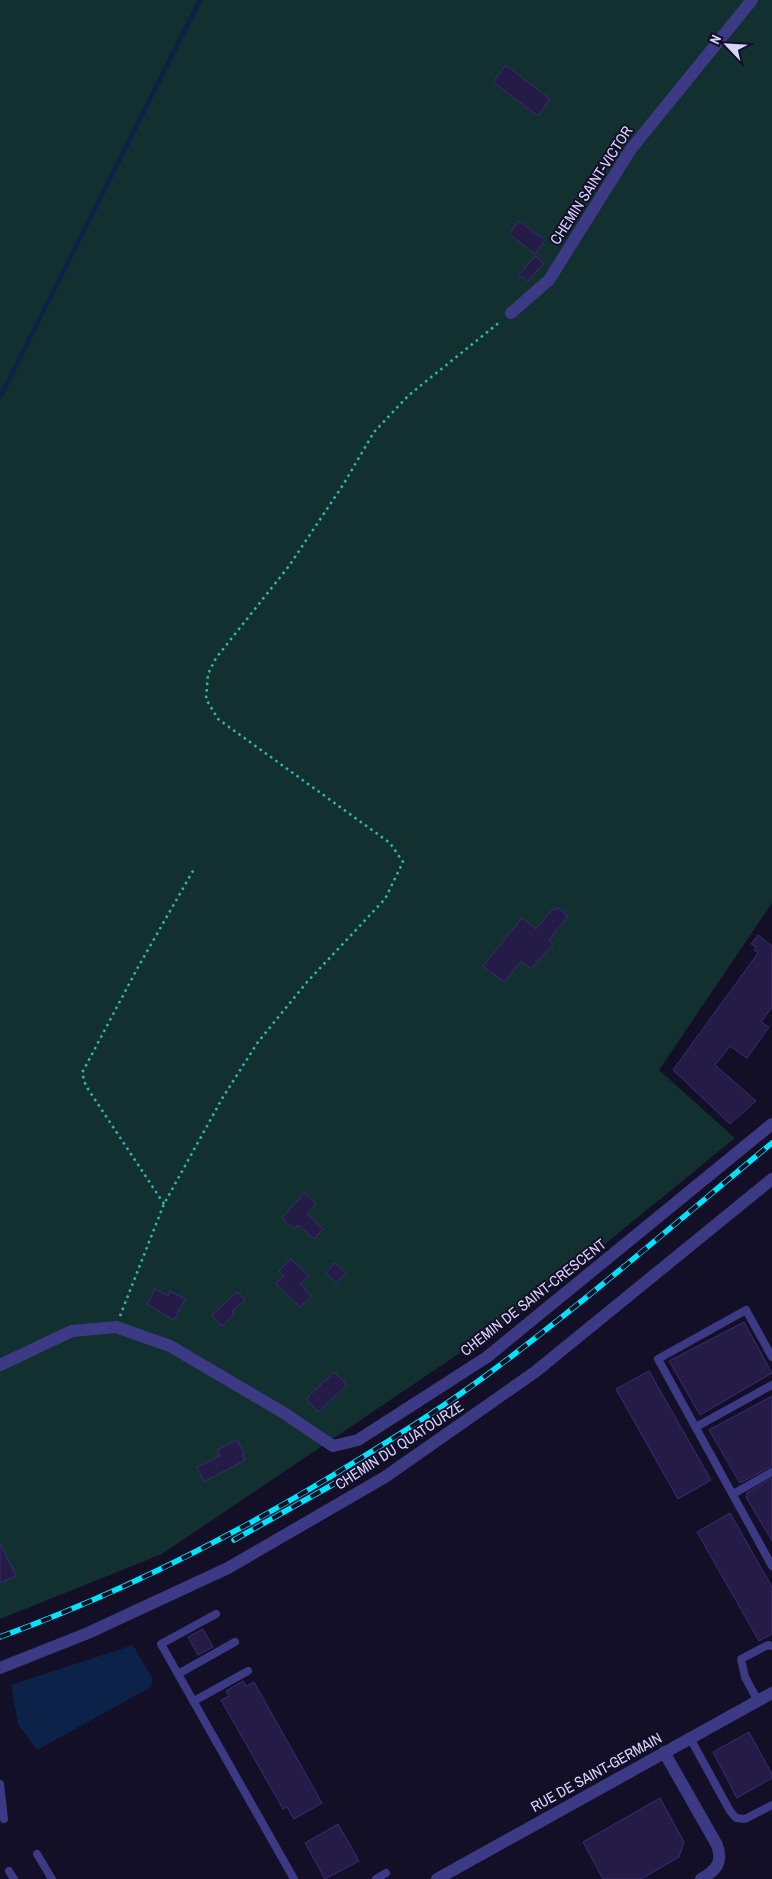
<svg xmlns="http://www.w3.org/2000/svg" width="772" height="1879" viewBox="0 0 772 1879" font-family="'Archivo Narrow',sans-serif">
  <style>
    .green { fill: #12302f }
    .water { fill: #0c2248 }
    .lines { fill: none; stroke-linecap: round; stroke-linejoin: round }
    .stream { stroke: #0c2248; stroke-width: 4.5 }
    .building { fill: #241b47; stroke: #3b2d73 }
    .path { stroke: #2fb8b0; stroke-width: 2.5; stroke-dasharray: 2.5 4; stroke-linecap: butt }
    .service { stroke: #3d3a85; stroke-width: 8 }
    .minor { stroke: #3d3a85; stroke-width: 12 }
    .rail-casing { stroke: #00e5ff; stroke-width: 5.5 }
    .rail { stroke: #130f26; stroke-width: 4; stroke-dasharray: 11; stroke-linecap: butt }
    .labels { text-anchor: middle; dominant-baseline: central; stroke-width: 4; stroke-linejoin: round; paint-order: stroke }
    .street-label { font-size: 15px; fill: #d9d4ff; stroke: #130f26 }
  </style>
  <rect width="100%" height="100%" fill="#130f26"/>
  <path class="green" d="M 0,0 L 772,0 L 772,903 L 659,1070 L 735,1138 L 528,1307 L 162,1554 L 0,1619 Z"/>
  <path class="water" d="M 133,1645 L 153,1680 L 151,1687 L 37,1750 L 18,1724 L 11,1685 Z"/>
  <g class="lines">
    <path class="stream" d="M 0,397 L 200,0"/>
  </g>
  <path class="building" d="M 506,65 L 550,99 L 538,116 L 493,82 Z
    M 519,221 L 545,240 L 535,254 L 509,234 Z
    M 535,256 L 544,263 L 528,281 L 519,275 Z
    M 558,908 L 568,916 L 549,940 L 553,944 L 531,969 L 521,961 L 504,982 L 483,966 L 522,918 L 536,929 L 552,910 Z
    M 758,935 L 772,946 L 772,1007 L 761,1022 L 769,1027 L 747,1058 L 730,1046 L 715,1065 L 756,1101 L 730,1124 L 673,1070 L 758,953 L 754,950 L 756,947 L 751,944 Z
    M 304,1193 L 316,1204 L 307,1214 L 323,1229 L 314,1239 L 298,1225 L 294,1229 L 282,1218 Z
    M 291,1259 L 309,1276 L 300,1284 L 311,1296 L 300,1307 L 276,1283 L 284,1276 L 279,1271 Z
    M 335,1263 L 346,1273 L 336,1283 L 326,1273 Z
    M 155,1289 L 168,1296 L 170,1291 L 185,1299 L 174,1320 L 147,1304 Z
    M 237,1292 L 245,1300 L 232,1311 L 234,1314 L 222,1326 L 212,1315 Z
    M 744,1322 L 772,1373 L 700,1415 L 669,1361 Z
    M 649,1371 L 711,1480 L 678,1499 L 616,1389 Z
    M 334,1372 L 347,1385 L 318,1412 L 306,1399 Z
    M 772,1396 L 772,1466 L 740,1483 L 709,1430 Z
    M 237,1440 L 244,1454 L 242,1454 L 245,1460 L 204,1482 L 197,1467 L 220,1456 L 217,1450 Z
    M 772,1478 L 772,1541 L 746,1497 L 748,1496 L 746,1493 Z
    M 730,1513 L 772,1587 L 772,1634 L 759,1641 L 697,1532 Z
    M 0,1543 L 16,1576 L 0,1583 Z
    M 203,1629 L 213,1647 L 198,1655 L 188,1637 Z
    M 243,1681 L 246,1686 L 254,1682 L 322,1803 L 294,1819 L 287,1807 L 283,1809 L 221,1700 L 229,1696 L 226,1691 Z
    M 749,1732 L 772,1774 L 772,1778 L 737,1798 L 713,1752 Z
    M 660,1798 L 684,1842 L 679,1857 L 641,1879 L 603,1879 L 583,1842 Z
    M 338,1824 L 359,1861 L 325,1879 L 305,1843 Z"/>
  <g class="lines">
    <path class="path" d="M 164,1204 L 86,1086 L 82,1073 L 137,969 L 194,869
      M 120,1316 L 164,1204 L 223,1097 L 258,1042 L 307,982 L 385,899 L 403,862 L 390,843 L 218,719 L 206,699 L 208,674 L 216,658 L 289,566 L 343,485 L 374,432 L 409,395 L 501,321"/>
    <path class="service" d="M 772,1357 L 746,1310 L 658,1359 L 772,1566
      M 696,1427 L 772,1385
      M 733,1494 L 772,1472
      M 216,1614 L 161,1644 L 294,1879
      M 178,1674 L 235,1642
      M 194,1701 L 248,1671
      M 758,1701 L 745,1677 L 741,1659 L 768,1645 L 772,1646
      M 690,1738 L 730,1811 L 736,1818 L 745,1819 L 772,1805
      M 0,1784 L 4,1819
      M 37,1854 L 52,1879
      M 9,1871 L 14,1879
      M 376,1879 L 386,1873"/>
    <path class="minor" d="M 511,313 L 549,280 L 631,149 L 752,0
      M 0,1365 L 72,1331 L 116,1327 L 170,1346 L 284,1413 L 333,1446 L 358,1440 L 487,1357 L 772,1124
      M 0,1668 L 88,1633 L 228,1568 L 385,1477 L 535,1372 L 772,1179
      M 664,1752 L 717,1845 C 723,1862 717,1870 701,1879
      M 437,1879 L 772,1693"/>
    <defs>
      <path id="rail" d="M 234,1540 L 332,1485 L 374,1458
        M 0,1637 C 124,1592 241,1532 353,1463 C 399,1435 445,1406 488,1374 C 586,1301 678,1221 772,1143"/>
    </defs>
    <use href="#rail" class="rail-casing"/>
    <use href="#rail" class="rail"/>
  </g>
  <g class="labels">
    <g class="street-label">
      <text transform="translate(591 185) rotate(-57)">CHEMIN SAINT-VICTOR</text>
      <text transform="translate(533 1297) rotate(-38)">CHEMIN DE SAINT-CRESCENT</text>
      <text transform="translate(399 1445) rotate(-33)">CHEMIN DU QUATOURZE</text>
      <text transform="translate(596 1772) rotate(-29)">RUE DE SAINT-GERMAIN</text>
    </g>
  </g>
  <g transform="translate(727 45) rotate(295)" stroke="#130f26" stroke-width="4" paint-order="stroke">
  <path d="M0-4L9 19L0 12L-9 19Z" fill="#d9d4ff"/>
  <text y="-8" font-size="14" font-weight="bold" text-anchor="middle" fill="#d9d4ff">N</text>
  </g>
</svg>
